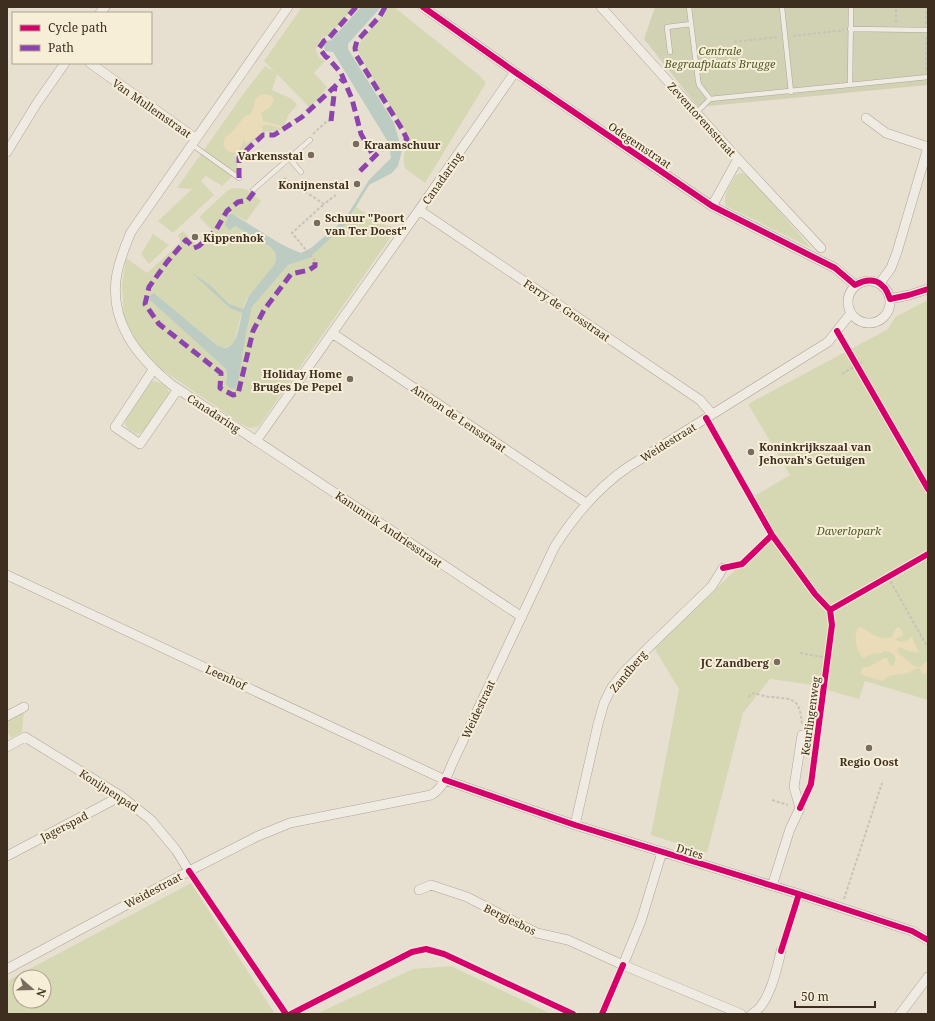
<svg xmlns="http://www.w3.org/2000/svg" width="935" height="1021" viewBox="0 0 935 1021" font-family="'Noto Serif',serif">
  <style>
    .green { fill: #d6d7b3; fill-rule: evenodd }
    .sand { fill: #eadcb9 }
    .cemetery { fill: #d1d1b3 }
    .water { fill: #bcccc2 }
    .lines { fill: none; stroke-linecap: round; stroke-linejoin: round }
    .lane-casing { stroke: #ada599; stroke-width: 5.5 }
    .street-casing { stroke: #ada599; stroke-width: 10 }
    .path { stroke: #c8c2b9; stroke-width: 2; stroke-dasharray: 3 2; stroke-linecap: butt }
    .lane { stroke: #efebe3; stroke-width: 4.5 }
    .street { stroke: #efebe3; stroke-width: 9 }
    .quiet { stroke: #8e44ad; stroke-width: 5; stroke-dasharray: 10 5; stroke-linecap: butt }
    .cycleway-casing { stroke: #f7eed8; stroke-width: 8 }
    .cycleway { stroke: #d6006c; stroke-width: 6 }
    .poi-dot { fill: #786c5e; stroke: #f7eed8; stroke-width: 1.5 }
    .labels { text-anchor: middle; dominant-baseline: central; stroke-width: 4; stroke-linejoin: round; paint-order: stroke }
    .park-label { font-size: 11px; font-style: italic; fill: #4d5a26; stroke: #f7eed8 }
    .street-label { font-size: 11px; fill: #3d2e20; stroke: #f7eed8 }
    .poi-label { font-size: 11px; font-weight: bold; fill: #3d2e20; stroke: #f7eed8; text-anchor: start }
  </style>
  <rect width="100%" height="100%" fill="#e7e0d1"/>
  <path class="green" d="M 302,7 L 354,7 L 330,35 C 321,36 317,43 316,51 L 319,57 L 325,61 L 314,73 L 327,87 L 310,108 L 277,74 L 272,90 L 292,99 L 297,105 L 289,114 L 282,130 L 264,132 L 234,156 L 236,158 L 238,171 L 222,186 L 206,176 L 201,181 L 214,195 L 173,233 L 158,221 L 192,189 L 177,188 L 244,93 L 265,66 L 275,72 L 264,61 Z
    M 387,7 L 394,7 L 479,75 L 486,83 L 425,183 L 406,169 C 402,162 404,149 408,144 L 408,135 L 367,69 L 358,51 L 358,47 L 361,41 L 386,11 Z
    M 742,173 L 748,175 L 811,248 L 726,206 C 722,195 731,185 736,175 Z
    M 234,188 L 246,189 L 261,201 L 246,221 L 237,216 L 227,220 L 225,225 L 229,229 L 235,226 L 237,227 C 245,231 271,245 274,251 C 278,257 275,264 271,269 L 246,300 L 243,307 L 234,343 L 227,347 L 220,347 L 154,293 L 152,302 L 225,368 L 227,373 L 226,381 L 246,333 L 252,307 L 288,265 L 309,258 L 353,213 L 356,207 L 381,224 L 397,228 L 259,426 L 250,428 L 243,425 L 161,369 L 139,346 L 124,317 L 122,285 L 126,258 L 147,273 L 181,242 L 178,235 L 183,231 L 196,245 L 212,230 L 199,217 L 228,190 Z
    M 153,234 L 169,245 L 149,264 L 141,254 Z
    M 928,300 L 928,700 L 865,681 L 859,699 L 806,684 L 770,679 L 743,713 L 707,853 L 651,835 L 679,689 L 654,648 L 771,536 L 751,498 L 790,475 L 748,404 L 888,329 L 895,317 Z
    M 152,381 C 159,381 168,386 169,393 L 144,430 L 139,434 C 132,433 128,430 125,424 L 126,419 Z
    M 24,711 L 22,732 L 11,738 L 7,730 L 7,721 Z
    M 191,883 L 275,1014 L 7,1014 L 7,981 ZM 20,977 L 44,977 L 44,1001 L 20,1001 Z
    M 451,966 L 551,1014 L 316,1014 L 413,969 Z"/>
  <path class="sand" d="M 263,94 L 270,95 L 274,98 C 272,106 269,110 261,112 L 263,121 L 282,126 L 282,129 C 277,127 269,123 262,126 L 263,132 L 246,144 L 244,139 C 240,151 232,160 223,145 L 225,137 L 232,132 L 245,116 L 251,114 L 256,98 Z
    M 860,627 C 870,632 881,642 892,637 L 895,630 L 898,627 L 902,630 L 903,635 L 895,639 C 901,644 907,641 912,637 L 919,653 L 908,651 L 899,647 L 897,652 L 914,666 L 921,667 L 924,663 L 926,662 L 928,663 L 928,672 L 924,674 L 922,674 L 920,669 L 918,668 L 905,674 L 891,675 L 882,681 L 860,674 L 863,667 L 869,667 L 884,658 L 887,658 L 890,666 L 893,666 L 896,658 C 893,653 890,651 884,651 L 882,653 L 871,654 L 864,658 L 862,657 C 856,649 854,638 857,629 Z"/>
  <path class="cemetery" d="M 655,7 L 928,7 L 928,85 L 698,107 L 644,39 Z"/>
  <path class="water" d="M 361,7 L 381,7 L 348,44 L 348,49 L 394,123 L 402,150 L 398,166 L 392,173 L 369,185 L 345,225 L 309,258 L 288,265 L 252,307 L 246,333 L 238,382 L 235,389 L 230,388 L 226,384 L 227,373 L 225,368 L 152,302 L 149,300 L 150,296 L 154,293 L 217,345 C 237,357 239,325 242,313 L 230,308 L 192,273 L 211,286 L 229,304 L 243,309 L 249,296 L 274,265 L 276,259 L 275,252 L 269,246 L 237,227 L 235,226 L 230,230 L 225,226 L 225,224 L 227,220 L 228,215 L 232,214 C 254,226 276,244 301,253 L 311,248 L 337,226 L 348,214 L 369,180 L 391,158 L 388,142 L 333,52 L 325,51 L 324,46 L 325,42 L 328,40 L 330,41 Z"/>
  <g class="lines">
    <defs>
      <path id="lane" d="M 689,7 L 698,80 L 699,85 L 710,99 L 696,113
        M 782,7 L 791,92
        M 850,29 L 928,30
        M 670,52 L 667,27 L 691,24
        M 850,85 L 851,7
        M 710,99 L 928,77
        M 191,144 L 239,178
        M 289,158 L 301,172
        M 253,190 L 310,140"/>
      <path id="street" d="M 288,7 L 131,232 C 125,246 120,259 117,273 C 108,321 137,357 172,385 L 522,617
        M 423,7 L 515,72 L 712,206 L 835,268 L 855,285
        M 601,7 L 738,159 L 821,248
        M 100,13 L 105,7
        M 90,63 L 195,138
        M 866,118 L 886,133 L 928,147 L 897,252 L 891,268 L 880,283
        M 7,152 L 37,103 L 65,63
        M 712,206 L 738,159
        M 419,210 L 700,400 L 712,414
        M848 302a21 21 0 1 1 42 0a21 21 0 1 1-42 0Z
        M 890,299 L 909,295 L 928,289
        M 332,333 L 586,503
        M 153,370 L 115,427 L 140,444 L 178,389
        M 256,441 L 419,210 L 515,72
        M 7,575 L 445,780 L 575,825 L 799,894 L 912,931 L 928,940
        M 7,716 L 24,707
        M 7,747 L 25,737 L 121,796 L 151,820 L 176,850 L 189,871
        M 575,825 L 598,724 L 604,703 L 612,687 L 624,672 L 651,645 L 712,586 L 723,568
        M 7,856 L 121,796
        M 772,886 L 790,829 L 800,808 L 794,787 L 802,735
        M 419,890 L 431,885 L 467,897 L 537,933 L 568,940 L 623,965 L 741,1014
        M 623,965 L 641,921 L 662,852
        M 7,969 L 189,871 L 258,836 L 290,823 L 431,795 C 443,788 447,776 452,764 L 555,546 C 575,515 597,488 628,467 L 828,342 L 851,313
        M 752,1014 C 769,1005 777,969 781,951
        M 900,1014 L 928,977"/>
    </defs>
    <use href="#lane" class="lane-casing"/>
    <use href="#street" class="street-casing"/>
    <path class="path" d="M 896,22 L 896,7
      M 926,24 L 926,7
      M 793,36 L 844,30
      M 734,42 L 778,37
      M 926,70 L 926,36
      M 313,134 L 327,121 L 331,121
      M 388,146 L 401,144
      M 284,178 L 324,204 L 336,195
      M 315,261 L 292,233 L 324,204
      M 842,374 L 864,361
      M 888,577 L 928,648
      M 800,653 L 828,658
      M 748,697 L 754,693 C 759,694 765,697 770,697 C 795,699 800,698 802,726
      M 772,800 L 788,805
      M 844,899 L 882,783"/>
    <use href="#lane" class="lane"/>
    <use href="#street" class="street"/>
    <path class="quiet" d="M 356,7 L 328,39 L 324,41 L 319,48 L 326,57 L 328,58 L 341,73 L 352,99 L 361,134 L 374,157
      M 385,7 L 380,16 L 357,41 L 355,48 L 356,55 L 402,129 L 407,139 L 401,144
      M 331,121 L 335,86
      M 360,171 L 383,148 L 388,146
      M 239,178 L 239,157 L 263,135 L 274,135 L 302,117 L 343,79
      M 254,192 L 248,200 L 238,202 L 227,211 L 216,230 L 199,246 L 194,248 L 186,240 L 167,262 L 149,287 L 145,304 L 159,324 L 221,373 L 220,388 L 233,395 L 238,394 L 253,331 L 264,310 L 291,274 L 309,270 L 315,266 L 315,261"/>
    <defs>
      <path id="cycleway" d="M 423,7 L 515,72 L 712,206 L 835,268 L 855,285 C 871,276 884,280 890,299 L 909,295 L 928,289
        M 837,331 L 928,489
        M 706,418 L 772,535 L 815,594 L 830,610 L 832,625 L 811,784 L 800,808
        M 723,568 L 742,564 L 772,535
        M 830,610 L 928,554
        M 445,780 L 575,825 L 799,894 L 912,931 L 928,940
        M 189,871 L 286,1014
        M 781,951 L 799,894
        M 291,1014 L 412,952 L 426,949 L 444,954 L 573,1014
        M 602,1014 L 623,965"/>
    </defs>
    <use href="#cycleway" class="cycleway-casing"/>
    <use href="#cycleway" class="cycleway"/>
  </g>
  <g class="poi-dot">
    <circle cx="356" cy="144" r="4"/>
    <circle cx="311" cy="155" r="4"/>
    <circle cx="357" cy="184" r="4"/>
    <circle cx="317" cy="223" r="4"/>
    <circle cx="195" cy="237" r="4"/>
    <circle cx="350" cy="379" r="4"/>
    <circle cx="751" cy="452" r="4"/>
    <circle cx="777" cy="662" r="4"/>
    <circle cx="869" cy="748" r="4"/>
  </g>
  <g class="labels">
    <g class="park-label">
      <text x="720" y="50">Centrale<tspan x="720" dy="13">Begraafplaats Brugge</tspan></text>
      <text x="849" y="530">Daverlopark</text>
    </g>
    <g class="street-label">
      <text transform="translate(152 108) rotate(35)">Van Mullemstraat</text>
      <text transform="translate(702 119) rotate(48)">Zeventorensstraat</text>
      <text transform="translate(640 145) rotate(34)">Odegemstraat</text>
      <text transform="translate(442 178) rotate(-55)">Canadaring</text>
      <text transform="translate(567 310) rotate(34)">Ferry de Grosstraat</text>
      <text transform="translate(214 413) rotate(33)">Canadaring</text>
      <text transform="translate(459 418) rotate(34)">Antoon de Lensstraat</text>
      <text transform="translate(668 442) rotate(-32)">Weidestraat</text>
      <text transform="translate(389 529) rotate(34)">Kanunnik Andriesstraat</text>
      <text transform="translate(628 671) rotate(-50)">Zandberg</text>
      <text transform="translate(226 677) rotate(25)">Leenhof</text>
      <text transform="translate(478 709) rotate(-65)">Weidestraat</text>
      <text transform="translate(810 716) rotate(-82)">Keurlingenweg</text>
      <text transform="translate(109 790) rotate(33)">Konijnenpad</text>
      <text transform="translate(64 826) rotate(-27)">Jagerspad</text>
      <text transform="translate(690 851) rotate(17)">Dries</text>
      <text transform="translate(153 890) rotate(-28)">Weidestraat</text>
      <text transform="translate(510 919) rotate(26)">Bergjesbos</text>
    </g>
    <g class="poi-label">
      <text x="364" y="144">Kraamschuur</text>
      <text x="303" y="155" text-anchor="end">Varkensstal</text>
      <text x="349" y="184" text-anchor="end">Konijnenstal</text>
      <text x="325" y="217">Schuur "Poort<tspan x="325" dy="13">van Ter Doest"</tspan></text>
      <text x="203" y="237">Kippenhok</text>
      <text x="342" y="373" text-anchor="end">Holiday Home<tspan x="342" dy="13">Bruges De Pepel</tspan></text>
      <text x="759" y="446">Koninkrijkszaal van<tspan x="759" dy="13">Jehovah's Getuigen</tspan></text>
      <text x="769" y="662" text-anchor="end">JC Zandberg</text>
      <text x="869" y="761" text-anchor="middle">Regio Oost</text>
    </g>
  </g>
  <rect width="935" height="1021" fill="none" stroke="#3d2e20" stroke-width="16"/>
  <rect x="12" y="12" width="140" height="52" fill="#f7eed8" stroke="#ada18e"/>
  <rect x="20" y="25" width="20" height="6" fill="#d6006c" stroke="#ada18e"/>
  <text x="48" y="32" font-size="12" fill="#3d2e20">Cycle path</text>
  <rect x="20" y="45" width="20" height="6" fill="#8e44ad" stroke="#ada18e"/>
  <text x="48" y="52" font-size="12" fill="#3d2e20">Path</text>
  <g transform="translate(32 989) rotate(110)"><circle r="19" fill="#f7eed8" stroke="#ada18e"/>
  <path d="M0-3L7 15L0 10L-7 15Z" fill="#786c5e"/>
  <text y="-6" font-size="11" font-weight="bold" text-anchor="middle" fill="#3d2e20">N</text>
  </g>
  <path d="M795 1001v6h80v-6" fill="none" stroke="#3d2e20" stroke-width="2"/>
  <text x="801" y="1001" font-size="12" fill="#3d2e20" stroke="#f7eed8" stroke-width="3" paint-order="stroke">50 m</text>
</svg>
